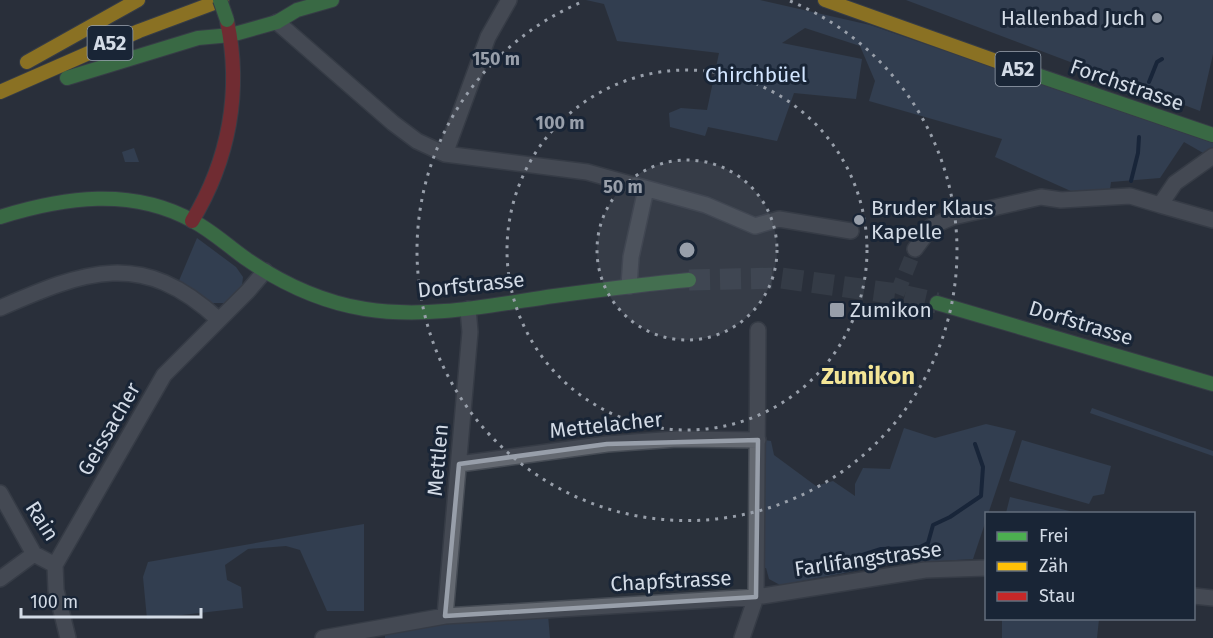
<svg xmlns="http://www.w3.org/2000/svg" width="1213" height="638" viewBox="0 0 1213 638" font-family="'Fira Sans',sans-serif">
  <style>
    .green { fill: #3d506a }
    .lines { fill: none; stroke-linecap: round; stroke-linejoin: round }
    .stream { stroke: #041938; stroke-width: 4 }
    .street-tunnel { stroke: #424a54; stroke-width: 15; stroke-dasharray: 15 8; stroke-linecap: butt }
    .secondary-tunnel { stroke: #424a54; stroke-width: 21; stroke-dasharray: 21 10; stroke-linecap: butt }
    .street-casing { stroke: #454b54; stroke-width: 18 }
    .fast-casing { stroke: #454b54; stroke-width: 16 }
    .slow-casing { stroke: #454b54; stroke-width: 16 }
    .jam-casing { stroke: #454b54; stroke-width: 16 }
    .street { stroke: #646971; stroke-width: 15 }
    .fast { stroke: #4caf50; stroke-width: 14 }
    .slow { stroke: #ffc107; stroke-width: 14 }
    .jam { stroke: #c62828; stroke-width: 14 }
    .fast-bridge-casing { stroke: #454b54; stroke-width: 16; stroke-linecap: butt }
    .fast-bridge { stroke: #4caf50; stroke-width: 14 }
    .marked { fill: none; stroke: #989faa; stroke-width: 4.5; stroke-linejoin: round }
    .ring { fill: none; stroke: #989faa; stroke-width: 3; stroke-dasharray: 3 6 }
    .poi-dot { fill: #989faa; stroke: #192536; stroke-width: 2 }
    .labels { text-anchor: middle; dominant-baseline: central; stroke-width: 6; stroke-linejoin: round; paint-order: stroke }
    .shield { fill: #192536; stroke: #9ba4b1; stroke-width: 1.5 }
    .shield-label { font-size: 20px; font-weight: bold; fill: #d3dbe6 }
    .poi-label { font-size: 21px; fill: #d3dbe6; stroke: #192536; text-anchor: start }
    .park-label { font-size: 21px; fill: #d2e5ff; stroke: #192536 }
    .street-label { font-size: 21px; fill: #d3dbe6; stroke: #192536 }
    .quarter-label { font-size: 24px; font-weight: bold; fill: #f3e596; stroke: #192536 }
    .centre { fill: #989faa; stroke: #192536; stroke-width: 3 }
    .ring-label { font-size: 18px; text-anchor: middle; font-weight: bold; fill: #989faa; stroke: #192536; stroke-width: 6; stroke-linejoin: round; paint-order: stroke }
  </style>
  <rect width="100%" height="100%" fill="#29303a"/>
  <path class="green" d="M 586,0 L 760,0 L 870,25 L 1213,143 L 1213,148 L 1205,154 L 1184,142 L 1160,178 L 1111,182 L 1110,189 L 1073,192 L 995,157 L 1002,139 L 869,101 L 875,81 L 860,46 L 805,28 L 782,43 L 862,59 L 856,99 L 794,93 L 777,141 L 708,127 L 705,136 L 670,127 L 669,113 L 681,108 L 707,110 L 719,53 L 617,41 L 604,4 Z
    M 906,0 L 1213,0 L 1213,54 L 1200,111 Z
    M 134,148 L 139,162 L 125,162 L 122,152 Z
    M 197,238 L 236,267 L 243,277 L 242,285 L 225,303 L 212,303 L 199,293 L 178,283 Z
    M 1092,408 L 1213,451 L 1213,456 L 1090,413 Z
    M 986,424 L 1016,431 L 973,559 L 893,564 L 780,585 L 769,579 L 766,568 L 762,568 L 764,440 L 771,441 L 774,455 L 816,486 L 833,481 L 855,496 L 855,484 L 863,468 L 890,469 L 904,428 L 935,438 Z
    M 1022,440 L 1111,466 L 1104,494 L 1093,496 L 1089,504 L 1009,481 Z
    M 1010,497 L 1078,513 L 1006,513 Z
    M 364,524 L 364,611 L 327,611 L 300,550 L 286,546 L 248,549 L 225,565 L 227,580 L 241,587 L 243,608 L 147,619 L 143,577 L 148,562 Z
    M 548,615 L 550,638 L 385,638 L 385,632 L 436,622 Z
    M 1002,619 L 1002,618 L 1099,619 L 1097,638 L 1002,638 Z"/>
  <g class="lines">
    <path class="stream" d="M 1149,82 L 1157,62 L 1162,59
      M 1131,181 L 1138,153 L 1139,137
      M 818,569 L 881,549 L 918,548 L 928,543 L 933,525 L 950,517 L 981,496 L 983,467 L 975,444"/>
    <path class="street-tunnel" d="M 897,294 L 915,249"/>
    <path class="secondary-tunnel" d="M 689,280 L 781,278 L 897,294 L 937,303"/>
    <defs>
      <path id="street" d="M 277,22 L 393,123 L 417,141 L 445,154 L 587,172 L 706,205 L 755,226 L 779,219 L 851,231
        M 445,154 L 488,37 L 509,0
        M 1160,205 L 1213,220
        M 915,249 L 932,226 L 953,217 L 1041,197 L 1061,200 L 1130,196 L 1160,205 L 1175,183 L 1213,156
        M 629,286 L 631,257 L 646,189
        M 0,308 C 85,271 142,248 219,320
        M 459,464 L 607,444 L 677,439 L 758,440
        M 0,493 L 34,554 L 55,565
        M 0,579 L 34,554
        M 1194,596 L 1213,598
        M 445,616 L 470,332 L 468,309
        M 68,638 L 56,590 L 55,565 L 164,375 L 248,291 L 265,271
        M 323,638 L 445,616 L 756,597 L 925,570 L 986,568
        M 742,638 L 756,597 L 758,330"/>
      <path id="fast" d="M 277,22 L 297,10 L 332,0
        M 231,35 L 277,22
        M 999,62 L 1213,135
        M 67,78 L 198,38 L 231,35
        M 0,217 C 64,197 132,187 193,221 C 212,231 228,246 245,258 C 281,283 322,302 365,309 C 428,319 492,305 554,296 C 599,290 644,284 689,280
        M 937,303 L 1213,384"/>
      <path id="slow" d="M 825,0 L 999,62
        M 27,62 L 138,0
        M 0,92 L 139,31 L 222,0"/>
      <path id="jam" d="M 192,221 C 229,160 242,91 227,21"/>
    </defs>
    <use href="#street" class="street-casing"/>
    <use href="#fast" class="fast-casing"/>
    <use href="#slow" class="slow-casing"/>
    <use href="#jam" class="jam-casing"/>
    <use href="#street" class="street"/>
    <use href="#fast" class="fast"/>
    <use href="#slow" class="slow"/>
    <use href="#jam" class="jam"/>
    <defs>
      <path id="fast-bridge" d="M 220,0 L 227,20"/>
    </defs>
    <use href="#fast-bridge" class="fast-bridge-casing"/>
    <use href="#fast-bridge" class="fast-bridge"/>
  </g>
  <path d="M0 0H1213V638H0ZM 758,440 L 756,597 L 445,616 L 459,464 L 607,444 Z" fill="#29303a" fill-opacity=".55" fill-rule="evenodd"/>
  <path class="marked" d="M 758,440 L 756,597 L 445,616 L 459,464 L 607,444 Z"/>
  <circle cx="687" cy="250" r="90" fill="#989faa" fill-opacity=".12"/>
  <g class="ring">
    <circle cx="687" cy="250" r="90"/>
    <circle cx="687" cy="250" r="180"/>
    <path d="M790 1A270 270 0 1 1 584 1"/>
  </g>
  <g class="poi-dot">
    <circle cx="1157" cy="18" r="6"/>
    <circle cx="859" cy="220" r="6"/>
    <rect x="829" y="302" width="16" height="16" rx="3"/>
  </g>
  <g class="labels">
    <g class="shield">
      <rect x="87.5" y="26" width="45" height="34" rx="4.5"/>
      <rect x="995.5" y="52" width="45" height="34" rx="4.5"/>
    </g>
    <g class="shield-label">
      <text x="110" y="43">A52</text>
      <text x="1018" y="69">A52</text>
    </g>
    <g class="poi-label">
      <text x="1145" y="18" text-anchor="end">Hallenbad Juch</text>
      <text x="871" y="208">Bruder Klaus<tspan x="871" dy="24">Kapelle</tspan></text>
      <text x="850" y="310">Zumikon</text>
    </g>
    <g class="park-label">
      <text x="756" y="75">Chirchbüel</text>
    </g>
    <g class="street-label">
      <text transform="translate(1127 85) rotate(19)">Forchstrasse</text>
      <text transform="translate(471 285) rotate(-6)">Dorfstrasse</text>
      <text transform="translate(1081 323) rotate(17)">Dorfstrasse</text>
      <text transform="translate(606 425) rotate(-6)">Mettelacher</text>
      <text transform="translate(109 429) rotate(-60)">Geissacher</text>
      <text transform="translate(438 460) rotate(-85)">Mettlen</text>
      <text transform="translate(42 521) rotate(57)">Rain</text>
      <text transform="translate(868 559) rotate(-8)">Farlifangstrasse</text>
      <text transform="translate(671 581) rotate(-3)">Chapfstrasse</text>
    </g>
    <g class="quarter-label">
      <text x="868" y="376">Zumikon</text>
    </g>
  </g>
  <circle cx="687" cy="250" r="9" class="centre"/>
  <g class="ring-label">
    <text x="496" y="65">150 m</text>
    <text x="560" y="129">100 m</text>
    <text x="623" y="193">50 m</text>
  </g>
  <rect x="985" y="512" width="210" height="108" fill="#192536" stroke="#636e7c" stroke-width="1.5"/>
  <rect x="997" y="532" width="30" height="9" fill="#4caf50" stroke="#636e7c" stroke-width="1.5"/>
  <text x="1039" y="542" font-size="18" fill="#d3dbe6">Frei</text>
  <rect x="997" y="562" width="30" height="9" fill="#ffc107" stroke="#636e7c" stroke-width="1.5"/>
  <text x="1039" y="572" font-size="18" fill="#d3dbe6">Zäh</text>
  <rect x="997" y="592" width="30" height="9" fill="#c62828" stroke="#636e7c" stroke-width="1.5"/>
  <text x="1039" y="602" font-size="18" fill="#d3dbe6">Stau</text>
  <path d="M21 608v9h180v-9" fill="none" stroke="#d3dbe6" stroke-width="3"/>
  <text x="30" y="608" font-size="18" fill="#d3dbe6" stroke="#192536" stroke-width="4.5" paint-order="stroke">100 m</text>
</svg>
